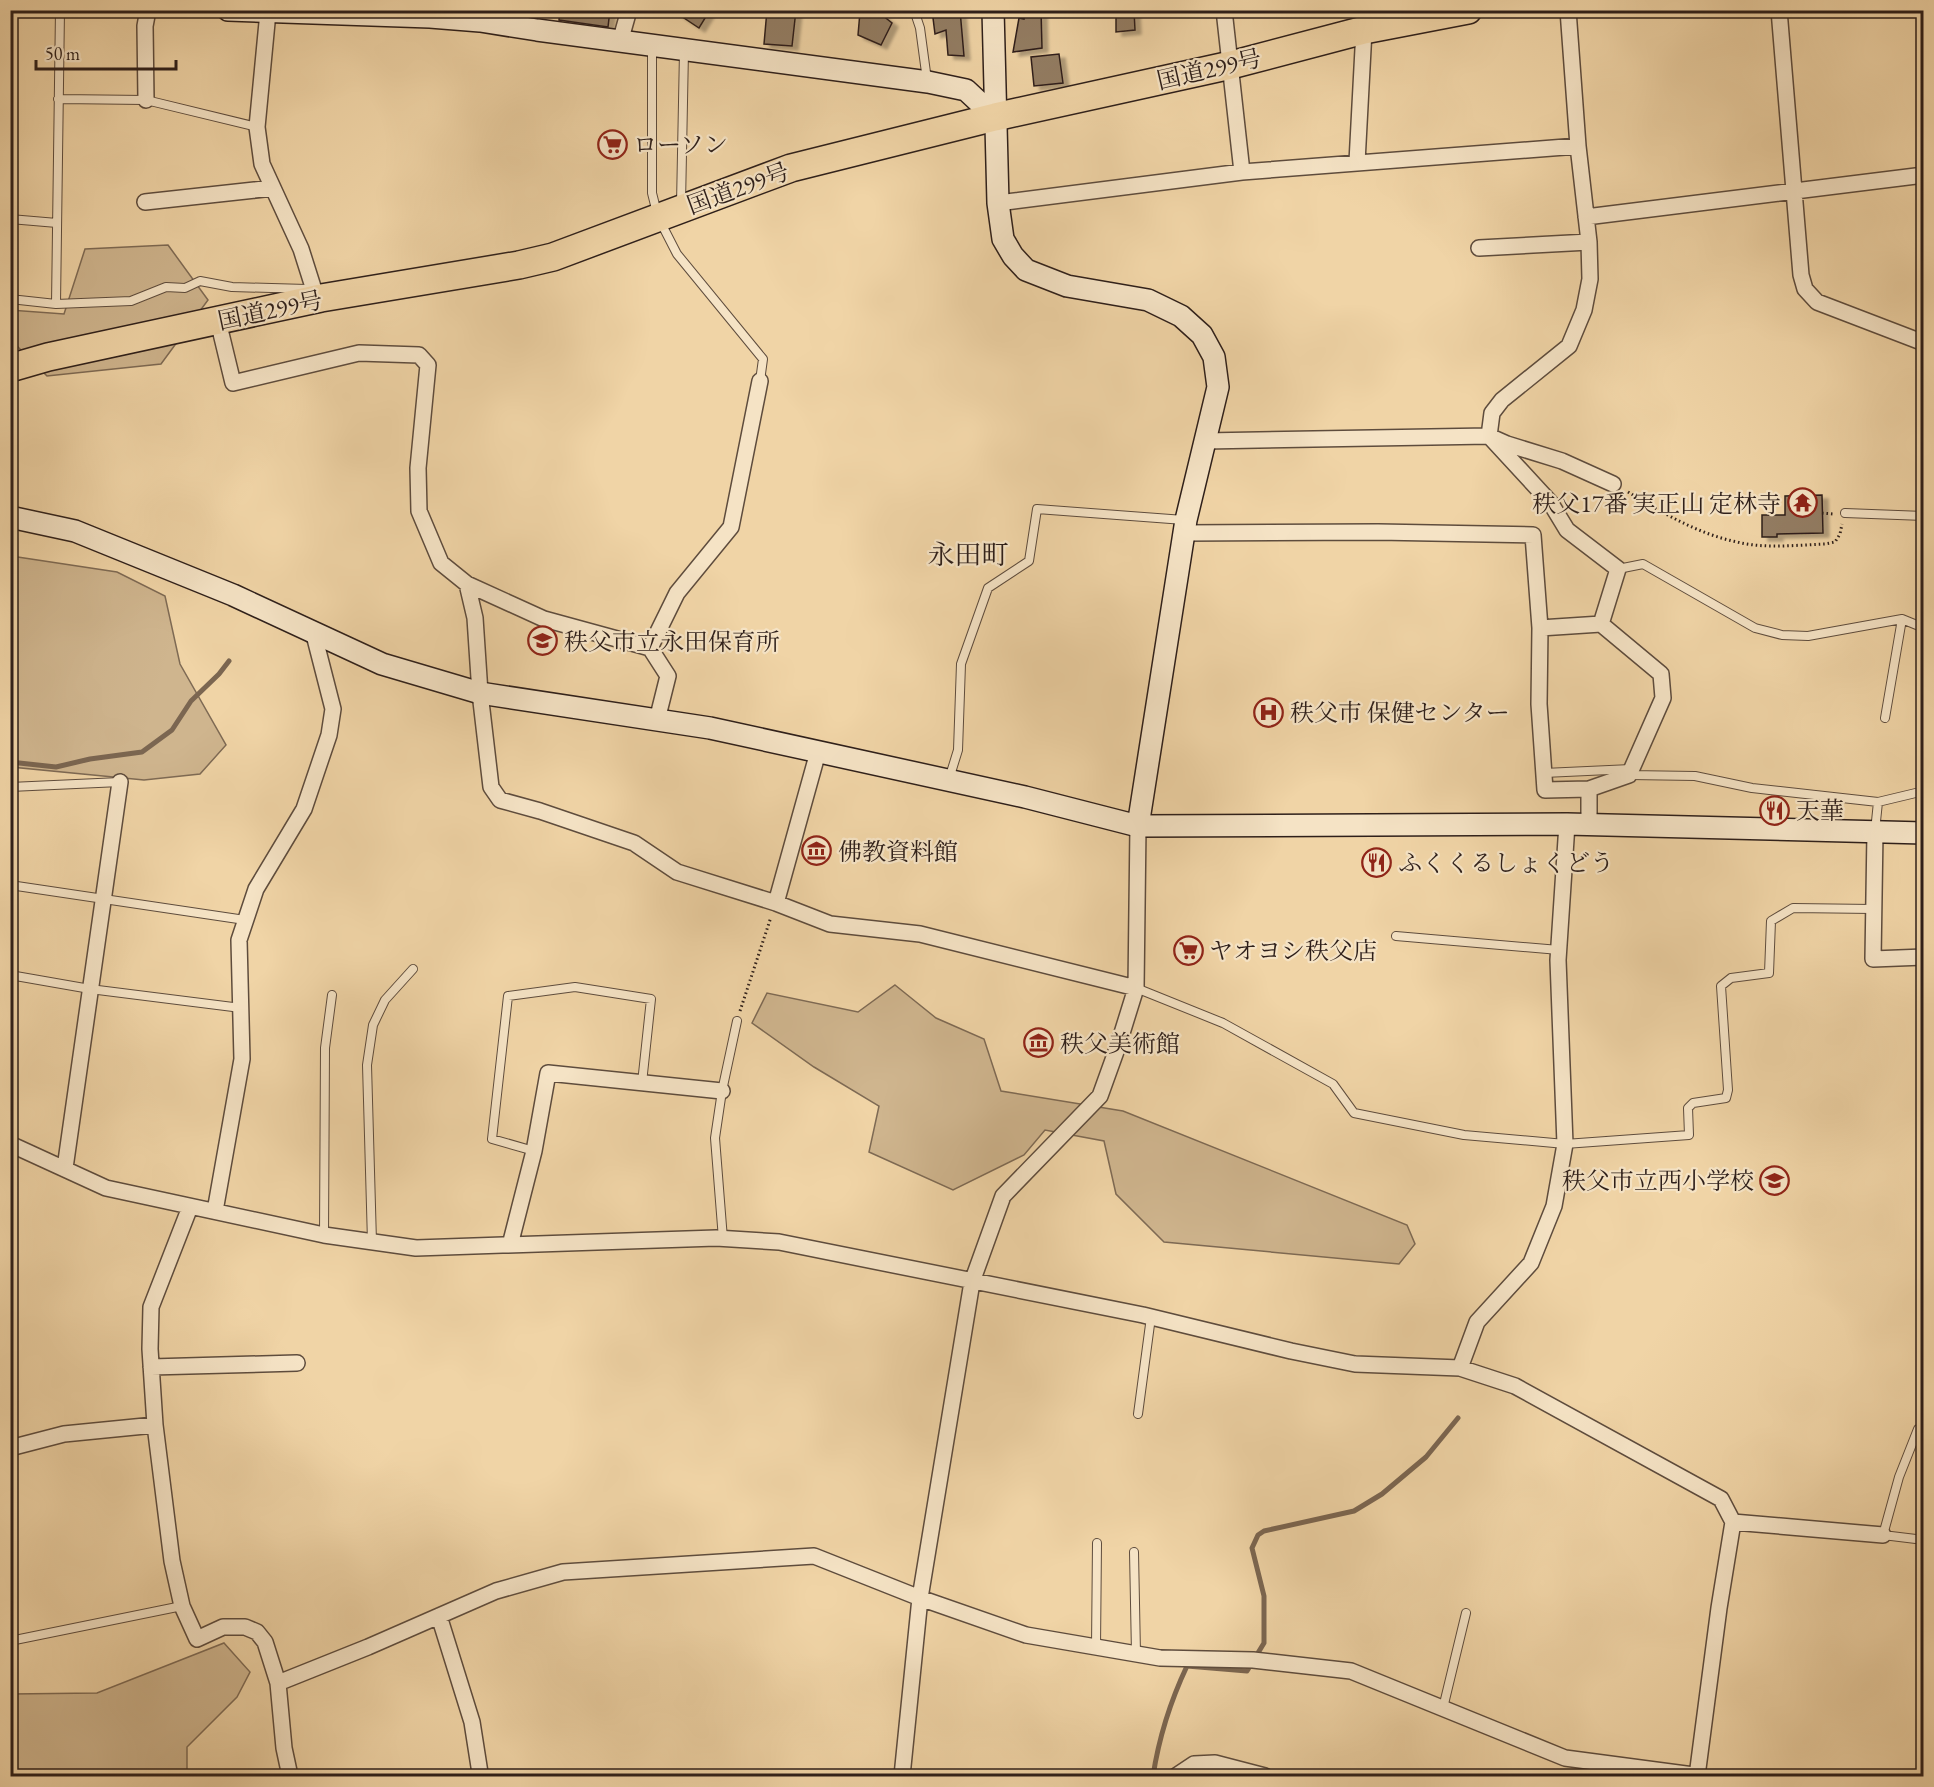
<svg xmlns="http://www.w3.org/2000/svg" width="1934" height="1787" viewBox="0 0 1934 1787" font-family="'EB Garamond','Noto Serif JP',serif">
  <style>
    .green { fill: #cfb58e; stroke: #7e6a54; stroke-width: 1.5 }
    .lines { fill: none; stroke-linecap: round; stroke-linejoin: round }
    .stream { stroke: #7b6651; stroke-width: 5 }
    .building { fill: #937d63; stroke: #2e1f1a; stroke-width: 1.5; filter: url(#shadow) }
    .lane-casing { stroke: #5e4c3d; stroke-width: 10 }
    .street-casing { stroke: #5e4c3d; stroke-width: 18 }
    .secondary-casing { stroke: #2e1f1a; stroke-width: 24 }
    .highway-casing { stroke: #2e1f1a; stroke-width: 30 }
    .path { stroke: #2e1f1a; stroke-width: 3; stroke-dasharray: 1.5 3; stroke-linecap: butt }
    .lane { stroke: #f5e3c5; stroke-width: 8 }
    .street { stroke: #f5e3c5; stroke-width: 15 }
    .secondary { stroke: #f5e3c5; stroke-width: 21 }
    .highway { stroke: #f0d4a6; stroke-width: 27 }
    .labels { text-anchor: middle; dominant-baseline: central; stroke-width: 4.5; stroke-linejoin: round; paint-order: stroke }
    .street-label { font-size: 24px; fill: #2e1f1a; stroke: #f5e3c5 }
    .poi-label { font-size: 24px; fill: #2e1f1a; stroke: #f5e3c5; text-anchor: start }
    .quarter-label { font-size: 27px; fill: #2e1f1a; stroke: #f5e3c5 }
  </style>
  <defs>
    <filter id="shadow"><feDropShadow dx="6" dy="4" stdDeviation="1.5" flood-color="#0004"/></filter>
  </defs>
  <rect width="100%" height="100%" fill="#f0d4a6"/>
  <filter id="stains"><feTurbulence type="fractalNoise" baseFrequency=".00333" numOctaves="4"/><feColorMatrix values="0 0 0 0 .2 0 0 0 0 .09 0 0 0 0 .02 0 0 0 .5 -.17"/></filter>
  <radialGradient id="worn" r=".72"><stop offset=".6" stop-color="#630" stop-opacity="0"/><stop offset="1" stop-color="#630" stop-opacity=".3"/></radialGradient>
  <path class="green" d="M 168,245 L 208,300 L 161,364 L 47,376 L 11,340 L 10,310 L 64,314 L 85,249 Z
    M 11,556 L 117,572 L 165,596 L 180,664 L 226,745 L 200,774 L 144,780 L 11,767 Z
    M 895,985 L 936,1018 L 984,1039 L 1001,1091 L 1123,1111 L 1407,1225 L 1415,1244 L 1399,1264 L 1164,1242 L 1116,1194 L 1104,1141 L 1045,1130 L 1024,1155 L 953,1190 L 869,1152 L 879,1106 L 814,1067 L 752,1023 L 767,993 L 858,1012 Z
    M 224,1643 L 250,1672 L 237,1697 L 187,1747 L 187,1776 L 11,1776 L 11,1694 L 97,1693 Z"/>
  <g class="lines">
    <path class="stream" d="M 10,762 L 56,767 L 90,759 L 142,752 L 172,730 L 191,701 L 219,674 L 229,661
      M 1153,1776 C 1159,1737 1170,1702 1187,1666 L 1247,1671 L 1264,1643 L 1264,1596 L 1252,1548 L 1258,1535 L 1264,1531 L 1354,1511 L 1382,1494 L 1426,1457 L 1458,1418"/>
  </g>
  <path class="building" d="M 560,10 L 610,10 L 608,27 L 559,20 Z
    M 672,10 L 710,10 L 699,28 Z
    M 767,10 L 796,10 L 792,46 L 764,44 Z
    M 932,10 L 960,10 L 964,56 L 948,55 L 946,30 L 935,34 Z
    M 1025,10 L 1041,10 L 1042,48 L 1013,52 L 1019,18 L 1024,19 Z
    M 1116,10 L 1134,10 L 1135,30 L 1116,32 Z
    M 877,11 L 892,23 L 881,45 L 858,35 L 860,12 Z
    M 1059,54 L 1063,83 L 1034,86 L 1031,57 Z
    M 1822,495 L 1823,533 L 1777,534 L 1777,537 L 1762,537 L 1762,515 L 1785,515 L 1785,496 Z"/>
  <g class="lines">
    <defs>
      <path id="lane" d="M 914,10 L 920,28 L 927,80
        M 652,47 L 652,193 L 658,217 L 677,254 L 763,359 L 760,381
        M 58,99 L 146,100 L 257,127
        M 681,204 L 684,51
        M 10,219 L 57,223
        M 10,299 L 56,304 L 131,301 L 166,287 L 185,288 L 200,281 L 232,287 L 307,289
        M 56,304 L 60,10
        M 1845,513 L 1924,516
        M 1618,569 L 1643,564 L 1755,628 L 1782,635 L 1808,636 L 1902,619 L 1924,628
        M 1885,718 L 1902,619
        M 1544,773 L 1631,769
        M 1630,775 L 1695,776 L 1752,788 L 1878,802
        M 949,779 L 958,750 L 961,664 L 988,588 L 1029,561 L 1037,509 L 1184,520
        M 10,787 L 120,782
        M 1875,831 L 1878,802 L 1924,791
        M 10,885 L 245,920
        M 1396,936 L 1559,950
        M 10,975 L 90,989 L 241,1008
        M 1136,988 L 1223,1023 L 1333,1084 L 1354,1113 L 1464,1135 L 1565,1144 L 1689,1135 L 1688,1108 L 1693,1103 L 1726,1098 L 1728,1090 L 1721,986 L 1731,978 L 1769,973 L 1771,921 L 1793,908 L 1873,909
        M 534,1151 L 492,1139 L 508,996 L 575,987 L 651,999 L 642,1083
        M 324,1235 L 325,1048 L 332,995
        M 723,1239 L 715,1138 L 722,1091 L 737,1021
        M 372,1242 L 367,1065 L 373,1025 L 385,1000 L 413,969
        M 1138,1414 L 1151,1317
        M 1924,1426 L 1918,1429 L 1899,1477 L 1883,1535 L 1924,1540
        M 1134,1552 L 1136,1654
        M 10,1641 L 182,1606
        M 1096,1647 L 1097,1543
        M 1443,1708 L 1466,1613"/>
      <path id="street" d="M 1224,10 L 1242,172
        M 1568,10 L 1578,146 L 1589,242 L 1590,279 L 1584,310 L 1569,346 L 1502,400 L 1492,413 L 1489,436 L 1550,502 L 1567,530 L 1618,569 L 1601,624 L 1661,674 L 1663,698 L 1629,775 L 1589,789 L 1589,825
        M 1779,10 L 1801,275 L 1805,289 L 1817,302 L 1924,343
        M 268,12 L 257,127 L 262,164 L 301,249 L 314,290 L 321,298
        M 620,42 L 629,10
        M 146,100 L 145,26 L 148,10
        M 1357,162 L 1364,30
        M 145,202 L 273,188
        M 998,203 L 1242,172 L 1578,146
        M 1586,217 L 1924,175
        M 1479,248 L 1589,242
        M 218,321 L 233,383 L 359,353 L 419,355 L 428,365 L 418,468 L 419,511 L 441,563 L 467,584 L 475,618 L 480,693 L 491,787 L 500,800 L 540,811 L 634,843 L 677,872 L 776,903 L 830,924 L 920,934 L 1136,988
        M 1205,441 L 1489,436 L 1507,444 L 1562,461 L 1613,484
        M 1184,533 L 1378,532 L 1533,535 L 1540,628 L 1539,704 L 1545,790 L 1589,789
        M 467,584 L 544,619 L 650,648 L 668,676 L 657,720
        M 1540,628 L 1601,624
        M 650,648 L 677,593 L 731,527 L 760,381
        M 1875,832 L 1873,959 L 1924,957
        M 776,903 L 818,752
        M 10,1144 L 106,1188 L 324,1235 L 416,1248 L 716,1238 L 779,1242 L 1143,1315 L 1291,1351 L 1355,1364 L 1460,1368 L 1515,1386 L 1721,1499 L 1733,1522 L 1719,1608 L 1697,1776
        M 65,1168 L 120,782
        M 190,1207 L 151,1307 L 150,1349 L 155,1425 L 172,1561 L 182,1606 L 197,1639 L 223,1627 L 245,1627 L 257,1632 L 265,1642 L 278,1683 L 284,1748 L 290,1776
        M 215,1211 L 242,1059 L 239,940 L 256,889 L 304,809 L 329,735 L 333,709 L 313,631
        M 510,1245 L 534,1151 L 548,1073 L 722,1091
        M 151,1367 L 297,1363
        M 1460,1368 L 1477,1322 L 1531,1263 L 1554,1206 L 1565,1144 L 1558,960 L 1567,824
        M 10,1448 L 64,1434 L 155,1425
        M 1733,1522 L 1883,1535
        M 439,1616 L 472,1722 L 480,1773
        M 278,1683 L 368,1647 L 496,1591 L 563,1572 L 814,1556 L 920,1598 L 1026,1635 L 1160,1658 L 1253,1660 L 1351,1671 L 1565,1758 L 1701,1776
        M 902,1776 L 920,1598 L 972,1282 L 1003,1196 L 1100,1096 L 1118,1046 L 1136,988 L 1138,826
        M 1176,1776 L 1194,1764 L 1215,1763 L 1265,1776"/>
      <path id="secondary" d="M 228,10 L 430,17 L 480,21 L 537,30 L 928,82 L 966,90 L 995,117
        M 993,10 L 998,203 L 1003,239 L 1013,256 L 1026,270 L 1067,286 L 1148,300 L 1181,316 L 1202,335 L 1214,357 L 1218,387 L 1186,520 L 1138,826
        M 10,517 L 75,531 L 233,595 L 382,664 L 480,693 L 710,728 L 1025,797 L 1138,826 L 1567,824 L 1924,833"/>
      <path id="highway" d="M 10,368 L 48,357 L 321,298 L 519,265 L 553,257 L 791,168 L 995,117 L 1231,65 L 1364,30 L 1468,10"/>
    </defs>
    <use href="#lane" class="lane-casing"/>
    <use href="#street" class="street-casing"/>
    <use href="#secondary" class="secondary-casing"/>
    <use href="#highway" class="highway-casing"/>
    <path class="path" d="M 1628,492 C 1661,512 1698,534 1737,542 C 1765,549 1796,545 1825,544 L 1835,542 L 1840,534 L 1842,524
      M 1822,513 L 1833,514
      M 740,1011 L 771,917"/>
    <use href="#lane" class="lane"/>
    <use href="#street" class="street"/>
    <use href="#secondary" class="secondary"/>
    <use href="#highway" class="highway"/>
  </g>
  <defs>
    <symbol id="supermarket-ring" viewBox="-11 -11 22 22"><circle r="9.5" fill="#f5e3c5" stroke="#8f2418" stroke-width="1.5"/><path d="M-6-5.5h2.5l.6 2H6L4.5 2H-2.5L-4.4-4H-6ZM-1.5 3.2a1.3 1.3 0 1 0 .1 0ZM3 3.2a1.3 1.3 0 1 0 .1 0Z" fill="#8f2418"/></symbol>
    <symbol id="temple-ring" viewBox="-11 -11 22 22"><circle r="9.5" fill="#f5e3c5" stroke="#8f2418" stroke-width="1.5"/><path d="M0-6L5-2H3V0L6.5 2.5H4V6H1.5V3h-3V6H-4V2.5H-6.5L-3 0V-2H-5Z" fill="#8f2418"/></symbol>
    <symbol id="school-ring" viewBox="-11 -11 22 22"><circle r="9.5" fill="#f5e3c5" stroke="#8f2418" stroke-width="1.5"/><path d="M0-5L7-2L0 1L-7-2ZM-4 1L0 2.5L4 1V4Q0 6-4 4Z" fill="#8f2418"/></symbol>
    <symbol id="hospital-ring" viewBox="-11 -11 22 22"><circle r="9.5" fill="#f5e3c5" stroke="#8f2418" stroke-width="1.5"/><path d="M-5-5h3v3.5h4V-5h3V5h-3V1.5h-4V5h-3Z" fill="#8f2418"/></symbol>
    <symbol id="restaurant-ring" viewBox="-11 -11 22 22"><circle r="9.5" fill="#f5e3c5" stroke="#8f2418" stroke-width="1.5"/><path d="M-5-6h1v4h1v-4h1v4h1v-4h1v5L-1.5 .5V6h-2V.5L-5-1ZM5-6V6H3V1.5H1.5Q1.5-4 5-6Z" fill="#8f2418"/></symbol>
    <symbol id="museum-ring" viewBox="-11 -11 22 22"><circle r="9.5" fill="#f5e3c5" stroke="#8f2418" stroke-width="1.5"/><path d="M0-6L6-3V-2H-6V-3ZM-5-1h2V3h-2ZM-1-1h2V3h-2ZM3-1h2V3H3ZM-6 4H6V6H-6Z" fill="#8f2418"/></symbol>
  </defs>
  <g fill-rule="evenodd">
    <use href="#supermarket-ring" x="596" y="128" width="33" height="33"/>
    <use href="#temple-ring" x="1786" y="486" width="33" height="33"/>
    <use href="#school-ring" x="526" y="624" width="33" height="33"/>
    <use href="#hospital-ring" x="1252" y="696" width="33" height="33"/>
    <use href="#restaurant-ring" x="1758" y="794" width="33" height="33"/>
    <use href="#museum-ring" x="800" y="834" width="33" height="33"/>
    <use href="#restaurant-ring" x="1360" y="846" width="33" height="33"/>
    <use href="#supermarket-ring" x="1172" y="934" width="33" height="33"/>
    <use href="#museum-ring" x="1022" y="1026" width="33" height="33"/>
    <use href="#school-ring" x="1758" y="1164" width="33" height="33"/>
  </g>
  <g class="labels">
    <g class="street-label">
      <text transform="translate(1209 69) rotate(-13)">国道299号</text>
      <text transform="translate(738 188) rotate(-20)">国道299号</text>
      <text transform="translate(270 310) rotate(-12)">国道299号</text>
    </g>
    <g class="poi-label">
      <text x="633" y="144">ローソン</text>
      <text x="1781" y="503" text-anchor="end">秩父17番 実正山 定林寺</text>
      <text x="564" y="641">秩父市立永田保育所</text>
      <text x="1290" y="712">秩父市 保健センター</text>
      <text x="1796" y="810">天華</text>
      <text x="838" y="851">佛教資料館</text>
      <text x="1398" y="862">ふくくるしょくどう</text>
      <text x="1209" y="950">ヤオヨシ秩父店</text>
      <text x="1060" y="1043">秩父美術館</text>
      <text x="1754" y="1180" text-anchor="end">秩父市立西小学校</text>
    </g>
    <g class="quarter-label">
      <text x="968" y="554">永田町</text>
    </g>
  </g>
  <rect width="1934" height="1787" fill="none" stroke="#f0d4a6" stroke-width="36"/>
  <rect x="12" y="12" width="1910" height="1763" fill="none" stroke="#2e1f1a" stroke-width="3"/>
  <rect x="18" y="18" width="1898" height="1751" fill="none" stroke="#2e1f1a" stroke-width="1.5"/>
  <path d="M36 60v9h140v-9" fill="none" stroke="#2e1f1a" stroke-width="3"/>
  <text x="45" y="60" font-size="18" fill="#2e1f1a" stroke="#f5e3c5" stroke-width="4.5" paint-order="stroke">50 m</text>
  <rect width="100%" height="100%" filter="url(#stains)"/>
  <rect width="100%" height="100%" fill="url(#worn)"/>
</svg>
